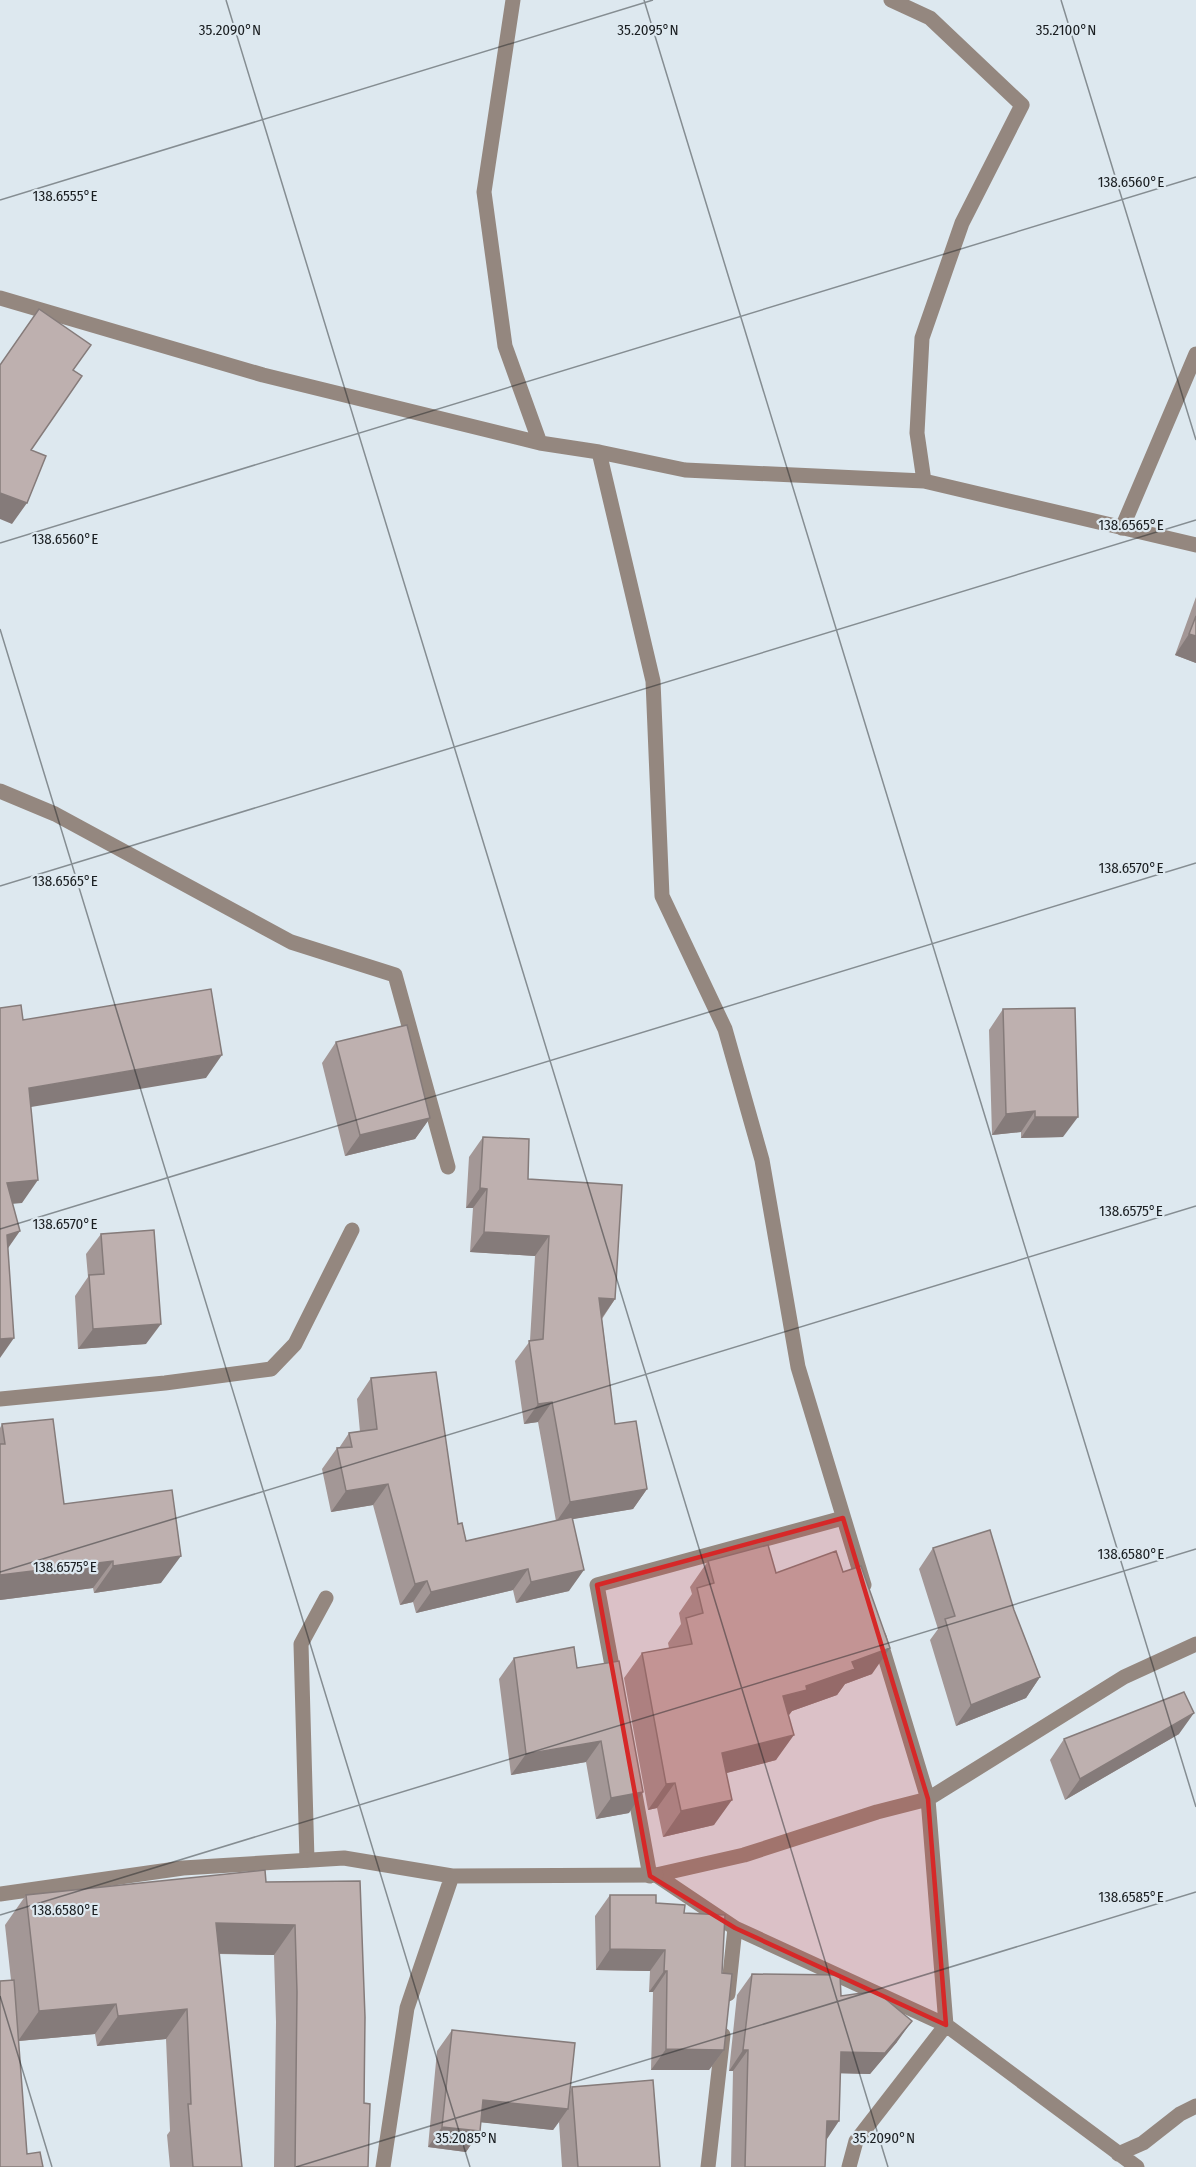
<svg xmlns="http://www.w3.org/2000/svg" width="1196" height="2167" viewBox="0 0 1196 2167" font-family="'Fira Sans Condensed',sans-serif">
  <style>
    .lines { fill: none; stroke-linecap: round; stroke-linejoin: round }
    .service { stroke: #94877f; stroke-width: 15 }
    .minor { stroke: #94877f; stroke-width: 15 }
    .tertiary { stroke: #94877f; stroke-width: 15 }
    .wall { fill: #a39796 }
    .shaded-wall { fill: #857b7a }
    .building { fill: #beb0af; stroke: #857b7a; stroke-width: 1.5 }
    .marked { fill: #d62828; fill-opacity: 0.2; stroke: #d62828; stroke-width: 4.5; stroke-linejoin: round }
    .ticks { fill: none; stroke: #1a1e21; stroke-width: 1.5; stroke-opacity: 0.45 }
    .ticks-label { font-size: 15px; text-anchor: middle; fill: #1a1e21; stroke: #dde8ef; stroke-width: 4.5; stroke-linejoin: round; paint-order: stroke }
  </style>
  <rect width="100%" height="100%" fill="#dde8ef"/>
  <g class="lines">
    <path class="service" d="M 1122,528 L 1196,354
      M 0,791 L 55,814 L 291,942 L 395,975 L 448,1167"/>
    <path class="minor" d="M 513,0 L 484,192 L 505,346 L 540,443
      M 891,0 L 930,18 L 1022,105 L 962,223 L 922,338 L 917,433 L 924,481
      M 0,298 L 263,375 L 540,443 L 599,452 L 685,470 L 924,481 L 1196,545
      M 599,452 L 653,681 L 662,896 L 725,1029 L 762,1160 L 798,1367 L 864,1585
      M 0,1399 L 165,1383 L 271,1369 L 295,1344 L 352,1230
      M 615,1682 L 597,1585 L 843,1518
      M 633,1783 L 650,1876
      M 307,1860 L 301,1644 L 326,1598
      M 656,1875 L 744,1855 L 877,1812 L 928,1799 L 1124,1677 L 1196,1644
      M 656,1875 L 735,1928 L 946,2025 L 1137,2167
      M 728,1994 L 735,1928
      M 1118,2154 L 1143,2143 L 1180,2114 L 1196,2106
      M 708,2167 L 723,2035
      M 849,2167 L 856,2141 L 946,2025 L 928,1799 L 879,1637"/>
    <path class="tertiary" d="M 0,1894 L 183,1868 L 344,1858 L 452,1876 L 656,1875
      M 383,2167 L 407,2008 L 452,1876"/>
  </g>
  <path class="wall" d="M 1196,597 L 1196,663 L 1175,655 Z
    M 1003,1009 L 1063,1137 L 1021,1138 L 1021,1132 L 992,1135 L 989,1030 Z
    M 336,1042 L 430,1118 L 415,1139 L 345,1156 L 322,1063 Z
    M 483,1137 L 528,1179 L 615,1299 L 602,1319 L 615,1424 L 647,1489 L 633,1509 L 572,1519 L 569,1591 L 516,1603 L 513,1590 L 416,1613 L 413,1602 L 400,1605 L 373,1505 L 331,1512 L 322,1469 L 337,1448 L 339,1448 L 349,1433 L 360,1432 L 357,1399 L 371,1378 L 458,1524 L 466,1541 L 556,1521 L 538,1422 L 524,1424 L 515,1361 L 530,1341 L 535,1256 L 470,1252 L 473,1208 L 466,1208 L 469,1157 Z
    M 101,1234 L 146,1344 L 78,1349 L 75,1296 L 88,1277 L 86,1254 Z
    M 2,1424 L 64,1504 L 161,1583 L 94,1593 L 93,1588 L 0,1600 L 0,1428 Z
    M 933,1548 L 1014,1610 L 1040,1677 L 1026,1698 L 956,1726 L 930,1640 L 938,1629 L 919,1569 Z
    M 708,1561 L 776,1573 L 872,1674 L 845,1684 L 837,1695 L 792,1711 L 789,1715 L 776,1760 L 726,1773 L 714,1825 L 663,1837 L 657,1808 L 648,1810 L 624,1678 L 642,1653 L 669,1648 L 668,1643 L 681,1624 L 679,1613 L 692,1594 L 690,1587 Z
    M 514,1658 L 577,1668 L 629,1813 L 596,1819 L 586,1762 L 511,1775 L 499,1679 Z
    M 1179,1734 L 1065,1800 L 1050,1760 L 1064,1739 Z
    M 360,1881 L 364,2103 L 368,2167 L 274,2167 L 276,2022 L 274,1955 L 219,1954 L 242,2167 L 170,2167 L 167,2135 L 170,2131 L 166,2039 L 97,2046 L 95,2034 L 19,2041 L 0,2167 L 11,1980 L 5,1925 L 26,1895 L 266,1882 Z
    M 610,1895 L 656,1903 L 684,1913 L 722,1973 L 724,2050 L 709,2070 L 651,2070 L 653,1992 L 649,1992 L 650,1971 L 596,1970 L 595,1916 Z
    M 752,1974 L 841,1996 L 897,2042 L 870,2074 L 840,2073 L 826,2140 L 825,2167 L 731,2167 L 733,2071 L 729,2071 L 737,1995 Z
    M 452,2030 L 570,2091 L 572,2087 L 660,2167 L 562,2167 L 559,2122 L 553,2130 L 481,2122 L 480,2131 L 466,2152 L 428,2147 L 437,2051 Z"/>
  <path class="shaded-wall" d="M 0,493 L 27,503 L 12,524 L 0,519 Z
    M 1189,634 L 1196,636 L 1196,663 L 1175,655 Z
    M 222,1055 L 206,1078 L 13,1110 L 29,1088 Z
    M 1035,1111 L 1021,1132 L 992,1135 L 1006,1114 Z
    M 1035,1117 L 1078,1117 L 1063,1137 L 1021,1138 Z
    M 430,1118 L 415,1139 L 345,1156 L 360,1135 Z
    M 38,1180 L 22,1203 L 0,1205 L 7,1183 Z
    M 480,1188 L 487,1189 L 473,1208 L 466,1208 Z
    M 20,1231 L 4,1254 L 7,1235 Z
    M 484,1232 L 549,1236 L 535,1256 L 470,1252 Z
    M 599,1298 L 615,1299 L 601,1319 Z
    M 161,1324 L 146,1344 L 78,1349 L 93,1329 Z
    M 14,1338 L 0,1358 L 0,1339 Z
    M 552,1402 L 538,1422 L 524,1424 L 538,1404 Z
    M 388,1484 L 373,1505 L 331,1512 L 346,1491 Z
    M 647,1489 L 633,1509 L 556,1522 L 570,1502 Z
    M 181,1556 L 161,1583 L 94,1593 L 113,1566 Z
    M 113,1561 L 93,1588 L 0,1600 L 0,1575 Z
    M 528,1569 L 513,1590 L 416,1613 L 431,1592 Z
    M 584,1570 L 569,1591 L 516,1603 L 531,1582 Z
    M 427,1581 L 413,1602 L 400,1605 L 415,1584 Z
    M 890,1648 L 872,1674 L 845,1684 L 837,1695 L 792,1711 L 789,1715 L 765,1721 L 783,1696 L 806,1686 L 852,1662 Z
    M 1040,1677 L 1026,1698 L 956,1726 L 971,1705 Z
    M 1194,1713 L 1179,1734 L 1065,1800 L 1080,1779 Z
    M 794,1735 L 776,1760 L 704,1779 L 722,1753 Z
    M 601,1741 L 586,1762 L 511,1775 L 526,1754 Z
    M 675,1783 L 657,1808 L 648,1810 L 666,1784 Z
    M 643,1792 L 629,1813 L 596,1819 L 611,1798 Z
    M 732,1800 L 714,1825 L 663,1837 L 681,1811 Z
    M 216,1923 L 295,1925 L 274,1955 L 195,1953 Z
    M 610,1949 L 665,1950 L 650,1971 L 596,1970 Z
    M 664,1971 L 667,1971 L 653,1992 L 649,1992 Z
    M 116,2004 L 95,2034 L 18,2041 L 39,2011 Z
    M 187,2009 L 166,2039 L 97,2046 L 118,2016 Z
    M 912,2021 L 897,2042 L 870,2074 L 826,2073 L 841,2052 Z
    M 666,2049 L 724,2050 L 709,2070 L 651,2070 Z
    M 743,2050 L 748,2050 L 733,2071 L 729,2071 Z
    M 483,2100 L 568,2109 L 553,2130 L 469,2121 Z
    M 827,2121 L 839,2121 L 825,2142 Z
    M 442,2127 L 480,2131 L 466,2152 L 428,2147 Z"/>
  <path class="building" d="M 39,309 L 91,345 L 73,370 L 82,376 L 31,450 L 46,456 L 27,503 L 0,493 L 0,365 Z
    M 1196,616 L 1196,636 L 1189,634 Z
    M 211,989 L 222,1055 L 29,1088 L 38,1180 L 7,1183 L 20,1231 L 7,1235 L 14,1338 L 0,1339 L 0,1008 L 21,1005 L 23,1020 Z
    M 1075,1008 L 1078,1117 L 1035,1117 L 1035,1111 L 1006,1114 L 1003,1009 Z
    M 407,1025 L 430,1118 L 360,1135 L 336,1042 Z
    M 483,1137 L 529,1139 L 528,1179 L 622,1185 L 615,1299 L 599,1298 L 615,1424 L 636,1421 L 647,1489 L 570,1502 L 552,1402 L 538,1404 L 529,1341 L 543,1339 L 549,1236 L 484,1232 L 487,1189 L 480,1188 Z
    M 154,1230 L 161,1324 L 93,1329 L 89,1275 L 104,1274 L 101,1234 Z
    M 436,1372 L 458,1524 L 462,1523 L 466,1541 L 572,1517 L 584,1570 L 531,1582 L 528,1569 L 431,1592 L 427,1581 L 415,1584 L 388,1484 L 346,1491 L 337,1448 L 352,1447 L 349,1433 L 377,1429 L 371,1378 Z
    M 53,1419 L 64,1504 L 172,1490 L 181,1556 L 113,1566 L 113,1561 L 0,1575 L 0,1444 L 5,1444 L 2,1424 Z
    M 990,1530 L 1014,1610 L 1040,1677 L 971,1705 L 945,1619 L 955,1616 L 933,1548 Z
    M 768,1545 L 776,1573 L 836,1551 L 843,1572 L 861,1566 L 890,1648 L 852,1662 L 855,1669 L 806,1686 L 807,1690 L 783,1696 L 794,1735 L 722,1753 L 732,1800 L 681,1811 L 675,1783 L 666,1784 L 642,1653 L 692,1644 L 686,1618 L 703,1613 L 697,1588 L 714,1583 L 708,1561 Z
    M 574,1647 L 577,1668 L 619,1661 L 643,1792 L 611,1798 L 601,1741 L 526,1754 L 514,1658 Z
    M 1184,1692 L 1194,1713 L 1080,1779 L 1064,1739 Z
    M 265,1870 L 266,1882 L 360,1881 L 365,2017 L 364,2103 L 370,2104 L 368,2167 L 295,2167 L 297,1992 L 295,1925 L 216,1923 L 242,2167 L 193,2167 L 188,2104 L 191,2104 L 187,2009 L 118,2016 L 116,2004 L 39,2011 L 26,1895 Z
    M 610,1895 L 656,1895 L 656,1903 L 685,1905 L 684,1913 L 725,1915 L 722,1973 L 732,1974 L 724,2050 L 666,2049 L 667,1971 L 664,1971 L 665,1950 L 610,1949 Z
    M 752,1974 L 840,1975 L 841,1996 L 876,1991 L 912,2021 L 885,2053 L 841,2052 L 839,2121 L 827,2121 L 825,2167 L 745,2167 L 748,2050 L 743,2050 Z
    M 14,1980 L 27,2154 L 40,2152 L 43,2167 L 0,2167 L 0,1981 Z
    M 452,2030 L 575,2043 L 568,2109 L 483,2100 L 480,2131 L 442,2127 Z
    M 653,2080 L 660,2167 L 578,2167 L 572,2087 Z"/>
  <path class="marked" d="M 843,1518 L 928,1799 L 946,2025 L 735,1928 L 650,1876 L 597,1585 Z"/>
  <path class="ticks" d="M 226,0 L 888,2167M 644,0 L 1196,1807M 1061,0 L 1196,440M 0,200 L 653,0M 0,543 L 1196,177M 0,629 L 470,2167M 0,886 L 1196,520M 0,1229 L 1196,863M 0,1572 L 1196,1206M 0,1915 L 1196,1549M 0,1996 L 52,2167M 296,2167 L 1196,1892"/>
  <g class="ticks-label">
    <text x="230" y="35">35.2090°N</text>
    <text x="648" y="35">35.2095°N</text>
    <text x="1066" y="35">35.2100°N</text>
    <text x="1131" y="187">138.6560°E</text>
    <text x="65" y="201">138.6555°E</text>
    <text x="1131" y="530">138.6565°E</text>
    <text x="65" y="544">138.6560°E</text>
    <text x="1131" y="873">138.6570°E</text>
    <text x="65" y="886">138.6565°E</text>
    <text x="1131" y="1216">138.6575°E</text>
    <text x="65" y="1229">138.6570°E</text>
    <text x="1131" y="1559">138.6580°E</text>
    <text x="65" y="1572">138.6575°E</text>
    <text x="1131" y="1902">138.6585°E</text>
    <text x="65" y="1915">138.6580°E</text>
    <text x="466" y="2143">35.2085°N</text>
    <text x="884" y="2143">35.2090°N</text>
  </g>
</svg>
